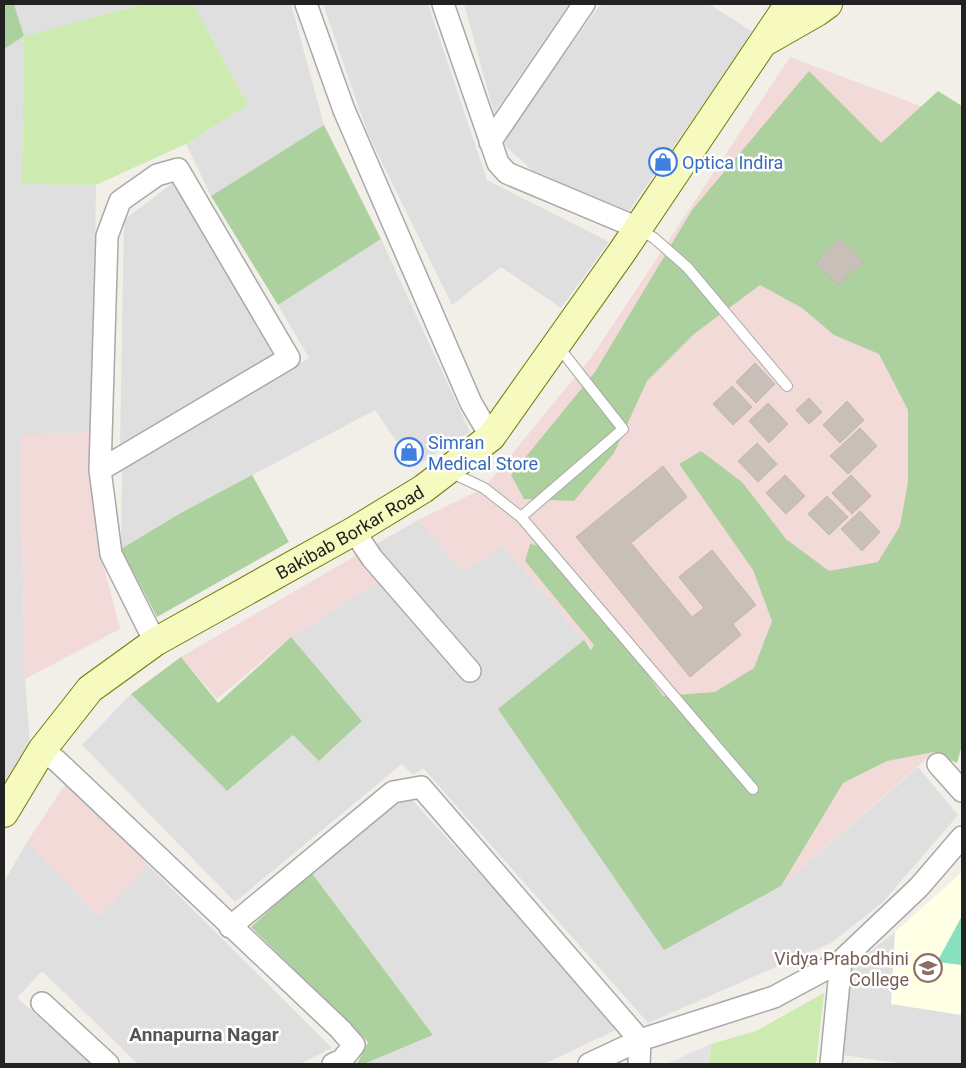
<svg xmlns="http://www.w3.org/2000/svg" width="966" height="1068" viewBox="0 0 966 1068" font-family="Roboto,sans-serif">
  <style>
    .residential { fill: #e0dfdf }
    .commercial { fill: #f2dad9 }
    .education { fill: #ffffe5 }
    .grass { fill: #cdebb0 }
    .forest { fill: #add19e }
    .pitch { fill: #88e0be }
    .parking { fill: #e2e2e2 }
    .building { fill: #c7bfb8; stroke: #c4b6ab }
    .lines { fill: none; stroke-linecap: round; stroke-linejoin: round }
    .lane-casing { stroke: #a9a9a9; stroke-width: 12 }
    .street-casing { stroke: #a9a9a9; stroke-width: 24 }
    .secondary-casing { stroke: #707d05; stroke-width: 30 }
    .lane { stroke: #fff; stroke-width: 10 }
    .street { stroke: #fff; stroke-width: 21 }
    .secondary { stroke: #f7fabf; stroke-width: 28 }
    .labels { text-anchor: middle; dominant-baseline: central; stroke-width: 5; stroke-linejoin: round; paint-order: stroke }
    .shop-label { font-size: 18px; fill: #366cbe; stroke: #fff; text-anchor: start }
    .street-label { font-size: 18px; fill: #222; stroke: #fff }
    .education-label { font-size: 18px; fill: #785e54; stroke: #fff; text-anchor: end }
    .neighbourhood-label { font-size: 19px; font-weight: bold; fill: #555; stroke: #fff }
  </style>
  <rect width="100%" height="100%" fill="#f2efe9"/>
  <path class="residential" d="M 14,4 L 144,4 L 24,36 L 22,184 L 96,185 L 92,432 L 20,436 L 25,679 L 30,745 L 4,789 L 4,49 L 24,36 Z
    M 193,4 L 291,4 L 324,125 L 211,196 L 186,144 L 248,105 Z
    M 323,4 L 428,4 L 487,180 L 609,242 L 561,308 L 501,267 L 452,305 L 368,134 Z
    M 464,4 L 569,4 L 494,113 Z
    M 601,4 L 709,4 L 753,32 L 629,211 L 534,172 L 500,141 Z
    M 174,182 L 278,354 L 120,446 L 124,220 Z
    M 381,239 L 470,432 L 414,467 L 375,410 L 179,514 L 121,549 L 122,467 L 309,358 L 278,305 Z
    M 418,520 L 463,571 L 503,546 L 584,640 L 499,709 L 781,886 L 918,767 L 958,815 L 882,903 L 831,943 L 648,1023 L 423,768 L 413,775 L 402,764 L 235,902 L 82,745 L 131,694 L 227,791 L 293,735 L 320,760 L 362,721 L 291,637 L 377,582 L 357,555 Z
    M 406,793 L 620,1028 L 544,1064 L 364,1064 L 433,1035 L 311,872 Z
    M 27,842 L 98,916 L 148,865 L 332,1048 L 300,1064 L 138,1064 L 42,971 L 17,998 L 93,1064 L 4,1064 L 4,882 Z
    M 895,932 L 892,1004 L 962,1015 L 962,1064 L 905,1064 L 843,1055 L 852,966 Z"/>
  <path class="commercial" d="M 790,57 L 939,113 L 962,147 L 934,752 L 781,886 L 584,640 L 503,546 L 463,571 L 418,520 L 484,488 L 593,355 Z
    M 92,432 L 96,536 L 120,629 L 25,679 L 20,435 Z
    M 357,555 L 377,582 L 291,637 L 217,699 L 181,657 Z
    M 68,780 L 148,865 L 98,916 L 27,842 Z"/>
  <path class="education" d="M 962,872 L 962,1015 L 891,1004 L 895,932 Z"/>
  <path class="grass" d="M 144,4 L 193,4 L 248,105 L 186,144 L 96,185 L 22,184 L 24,36 Z
    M 824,993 L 816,1064 L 709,1064 L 711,1044 L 756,1031 Z"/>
  <path class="forest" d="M 4,4 L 14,4 L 24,36 L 4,49 Z
    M 809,71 L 881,143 L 938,91 L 962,106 L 962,745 L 957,763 L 934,752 L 887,761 L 843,783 L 781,886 L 664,950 L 498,709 L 584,640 L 591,650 L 594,645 L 525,561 L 530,544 L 541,546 L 633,654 L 663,696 L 715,692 L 754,668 L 772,621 L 753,570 L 679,464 L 701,451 L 742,482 L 786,539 L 829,571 L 878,562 L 900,526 L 908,482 L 908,410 L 879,354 L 834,335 L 802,308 L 760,285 L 694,334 L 647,381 L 614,453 L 574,501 L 524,499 L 511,475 L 595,372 L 692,210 Z
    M 324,125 L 381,239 L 278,305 L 211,196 Z
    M 252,475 L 289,542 L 157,617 L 121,549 L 179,514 Z
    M 291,637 L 362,721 L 319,761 L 293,735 L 227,791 L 131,694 L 181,657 L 218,703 Z
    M 311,872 L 433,1035 L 364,1064 L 357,1064 L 368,1042 L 251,927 Z"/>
  <path class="pitch" d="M 962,916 L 962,965 L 937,962 Z"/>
  <path class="parking" d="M 711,1044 L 709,1064 L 666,1064 Z"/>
  <path class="building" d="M 840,238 L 863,262 L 838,285 L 816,262 Z
    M 755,363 L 775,384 L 756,403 L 736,382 Z
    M 732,386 L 752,407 L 733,425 L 713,404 Z
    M 809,398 L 822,412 L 809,424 L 796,410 Z
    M 847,401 L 864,420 L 840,443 L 823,425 Z
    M 768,403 L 788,424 L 769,443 L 749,421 Z
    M 860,428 L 877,446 L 848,474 L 830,456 Z
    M 757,443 L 777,464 L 758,482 L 738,461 Z
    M 663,466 L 687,497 L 631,543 L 692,617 L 704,608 L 679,577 L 712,550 L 756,605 L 733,624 L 741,635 L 690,677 L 576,537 Z
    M 785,475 L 805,496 L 786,514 L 766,493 Z
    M 851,475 L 871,496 L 852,514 L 832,493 Z
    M 827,496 L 848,517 L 829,535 L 808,514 Z
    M 860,511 L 880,532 L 862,551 L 841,529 Z"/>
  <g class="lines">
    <defs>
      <path id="lane" d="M 639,229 L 654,238 L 687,267 L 787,386
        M 450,472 L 484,488 L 521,517 L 623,429 L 557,345
        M 521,517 L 753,789"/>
      <path id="street" d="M 306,4 L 344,110 L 471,403 L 491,437
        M 443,4 L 498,163 L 507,173 L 638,228
        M 490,142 L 584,4
        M 100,470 L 289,358 L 178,169 L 157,175 L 120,201 L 107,236 L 100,470 L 111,554 L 155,642
        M 354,531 L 372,558 L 470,671
        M 42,750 L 57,761 L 340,1029 L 354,1045 L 342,1060 L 333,1064
        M 938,764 L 962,791
        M 230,927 L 393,792 L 421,787 L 640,1040 L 639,1064
        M 42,1003 L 108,1064
        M 589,1064 L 640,1040 L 774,997 L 841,961 L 919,887 L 962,837
        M 831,1064 L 841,961"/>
      <g id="secondary">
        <path d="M 768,40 L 817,12 L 828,4"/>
        <path id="s1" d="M 4,813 L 42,750 L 90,689 L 155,642 L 354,531 L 423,489 L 491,437 L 622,252 L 789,4"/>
      </g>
    </defs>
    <use href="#lane" class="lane-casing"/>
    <use href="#street" class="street-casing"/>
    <use href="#secondary" class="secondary-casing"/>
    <use href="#lane" class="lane"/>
    <use href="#street" class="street"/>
    <use href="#secondary" class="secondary"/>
  </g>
  <defs>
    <symbol id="shop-ring" viewBox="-11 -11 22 22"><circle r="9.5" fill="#fff" stroke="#3f7fe0" stroke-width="1.5"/><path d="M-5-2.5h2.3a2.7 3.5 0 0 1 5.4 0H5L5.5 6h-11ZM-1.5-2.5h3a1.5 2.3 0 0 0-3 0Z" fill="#3f7fe0"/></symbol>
    <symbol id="university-ring" viewBox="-11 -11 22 22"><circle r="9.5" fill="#fff" stroke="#8d6e63" stroke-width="1.5"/><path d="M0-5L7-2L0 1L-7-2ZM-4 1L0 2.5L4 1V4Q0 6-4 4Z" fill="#8d6e63"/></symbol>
  </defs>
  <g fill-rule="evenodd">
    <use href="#shop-ring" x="647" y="146" width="32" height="32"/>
    <use href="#shop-ring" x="393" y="436" width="32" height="32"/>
    <use href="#university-ring" x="912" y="952" width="32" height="32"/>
  </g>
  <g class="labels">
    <g class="shop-label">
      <text x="682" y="162">Optica Indira</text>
      <text x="428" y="442">Simran<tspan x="428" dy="21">Medical Store</tspan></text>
    </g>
    <g class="street-label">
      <text stroke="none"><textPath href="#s1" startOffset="455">Bakibab Borkar Road</textPath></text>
    </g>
    <g class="education-label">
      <text x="909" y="958">Vidya Prabodhini<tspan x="909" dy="21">College</tspan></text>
    </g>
    <g class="neighbourhood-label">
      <text x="204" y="1034">Annapurna Nagar</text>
    </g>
  </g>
  <rect width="966" height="1068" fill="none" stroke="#222222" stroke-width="10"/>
</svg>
